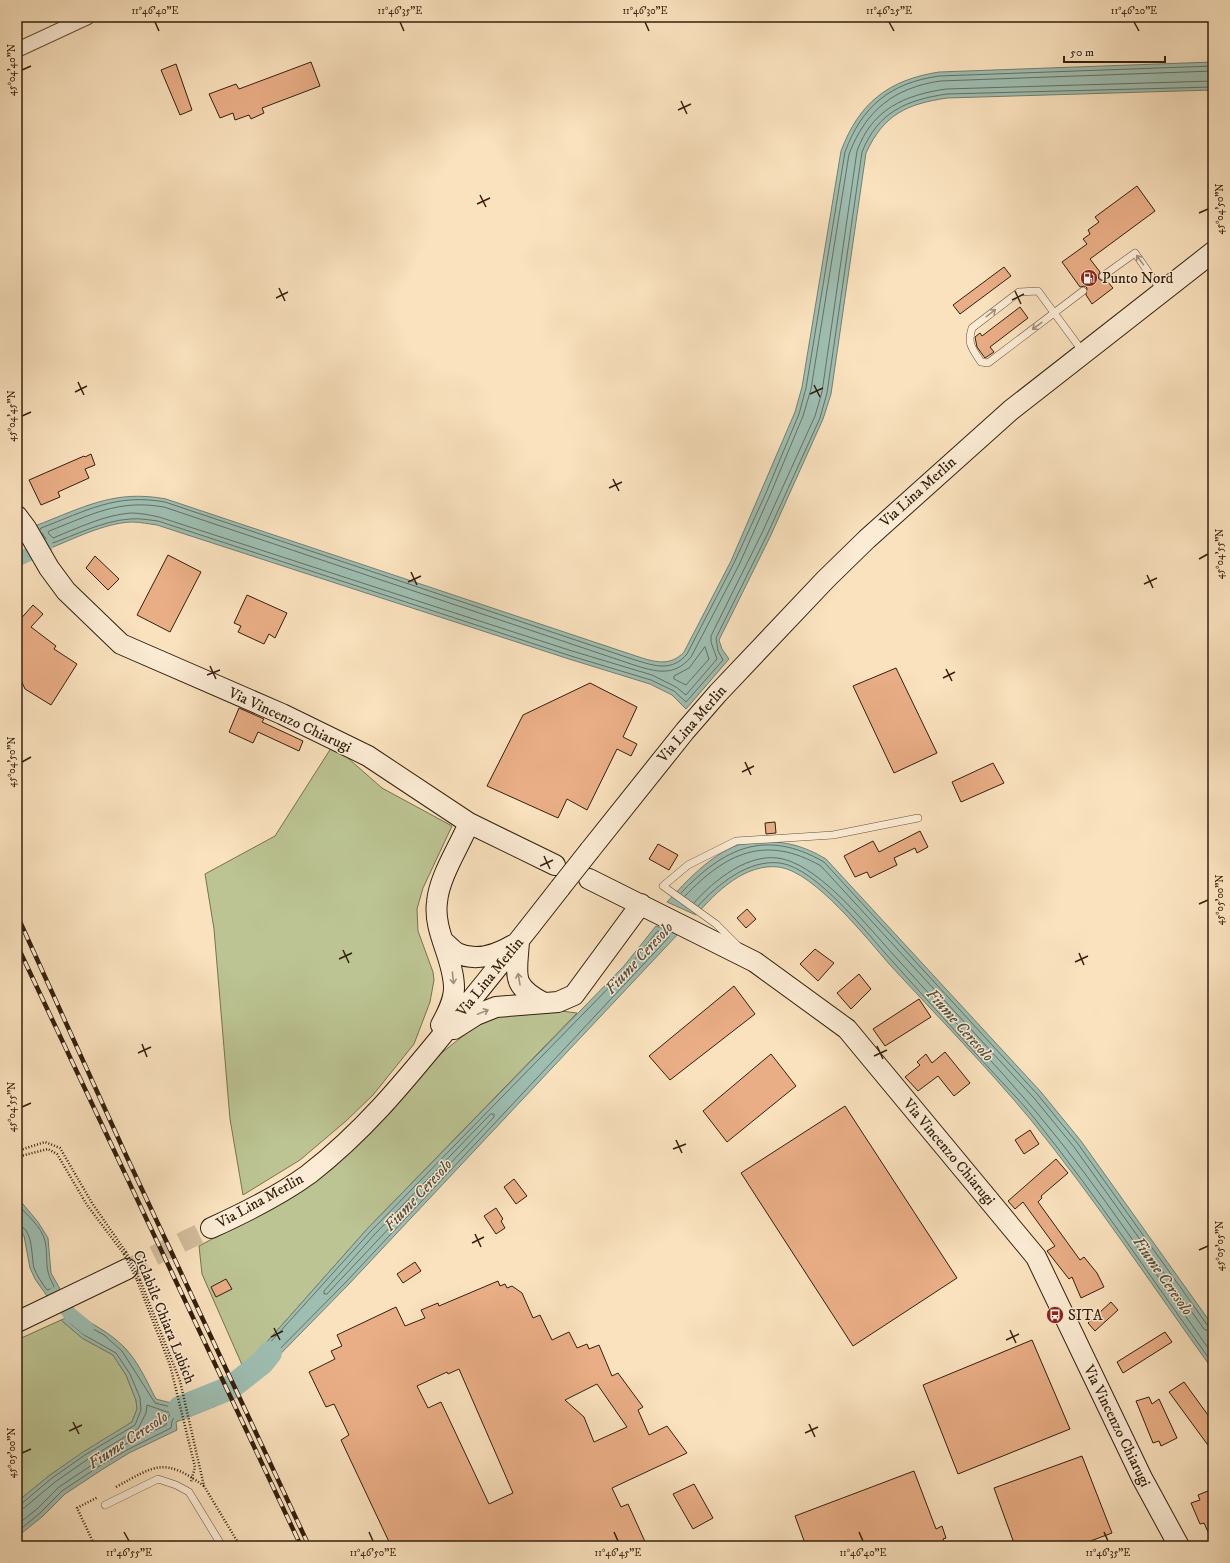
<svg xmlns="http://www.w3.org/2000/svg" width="1230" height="1563" viewBox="0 0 1230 1563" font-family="'IM FELL DW Pica',serif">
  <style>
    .green { fill: #bcc493; stroke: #787250 }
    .water { fill: #9ebeb2; stroke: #737f70 }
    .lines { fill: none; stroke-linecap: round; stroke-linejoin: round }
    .shore { stroke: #686f60; stroke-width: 1 }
    .canal { stroke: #9ebeb2; stroke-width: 14 }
    .river { stroke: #9ebeb2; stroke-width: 24 }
    .building { fill: #eaae86; stroke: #33200d; fill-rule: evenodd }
    .secondary-tunnel { stroke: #d2bb9b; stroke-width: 20; stroke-dasharray: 20 10; stroke-linecap: butt }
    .lane-casing { stroke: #655039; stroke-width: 8 }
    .street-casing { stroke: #655039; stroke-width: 16 }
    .secondary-casing { stroke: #33200d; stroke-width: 22 }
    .path { stroke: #33200d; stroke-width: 2.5; stroke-dasharray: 1 2; stroke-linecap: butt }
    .lane { stroke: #fcecd5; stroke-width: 7 }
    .street { stroke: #fcecd5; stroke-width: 14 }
    .secondary { stroke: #fcecd5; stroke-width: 20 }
    .rail-casing { stroke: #33200d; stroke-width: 4.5 }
    .rail { stroke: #fcecd5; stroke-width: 3; stroke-dasharray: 9; stroke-linecap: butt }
    .secondary-bridge-casing { stroke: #33200d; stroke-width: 22; stroke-linecap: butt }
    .path-bridge { stroke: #33200d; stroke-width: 2.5; stroke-dasharray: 1 2; stroke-linecap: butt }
    .secondary-bridge { stroke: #fcecd5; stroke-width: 20 }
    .oneway { stroke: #a2907b }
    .ticks { fill: none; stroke: #33200d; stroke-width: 1.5 }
    .labels { text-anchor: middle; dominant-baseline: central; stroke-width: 3; stroke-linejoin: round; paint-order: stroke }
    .poi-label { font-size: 15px; fill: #33200d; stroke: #fcecd5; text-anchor: start }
    .street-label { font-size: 15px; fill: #33200d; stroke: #fcecd5 }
    .water-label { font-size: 16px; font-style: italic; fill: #534f3f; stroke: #fcecd5 }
    .neatline { fill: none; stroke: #33200d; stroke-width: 1.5 }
    .ticks-label { font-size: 10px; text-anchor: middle; fill: #33200d }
  </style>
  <rect width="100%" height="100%" fill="#fae2be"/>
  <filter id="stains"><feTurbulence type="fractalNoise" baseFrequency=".005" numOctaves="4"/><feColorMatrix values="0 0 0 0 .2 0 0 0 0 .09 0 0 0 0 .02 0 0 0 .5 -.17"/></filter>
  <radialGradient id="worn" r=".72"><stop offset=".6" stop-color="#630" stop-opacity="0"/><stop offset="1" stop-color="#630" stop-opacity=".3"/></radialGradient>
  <path class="green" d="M 333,745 L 382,788 L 452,826 L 423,888 L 417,909 L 418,931 L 433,972 L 434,980 L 430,1002 L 414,1044 L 373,1095 L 346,1121 L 300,1160 L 243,1195 L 230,1119 L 214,929 L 205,874 L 275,836 Z
    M 553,1010 L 577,1013 L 368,1228 L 258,1352 L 243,1367 L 202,1274 L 199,1246 L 255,1216 L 362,1139 L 391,1112 L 434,1059 L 473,1028 L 500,1015 Z
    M 61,1320 L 82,1338 L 113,1355 L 126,1375 L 136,1400 L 137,1409 L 132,1422 L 50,1475 L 17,1502 L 17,1340 Z"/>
  <path class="water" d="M 1213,62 L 1213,90 L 947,98 C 907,104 884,114 866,153 L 831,394 L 823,419 L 770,537 L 719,640 L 722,649 L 729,659 L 686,709 L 672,695 L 650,684 L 569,659 L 157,525 C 149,524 140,522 132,522 C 104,523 74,539 48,549 L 35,526 C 82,508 114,489 166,499 L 636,656 C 654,662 670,667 684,652 L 731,561 L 795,412 L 802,387 L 841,151 C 859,103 888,80 939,72 Z
    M 760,841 C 787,842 802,845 826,859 L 1041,1092 L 1081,1141 L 1213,1326 L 1213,1370 C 1153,1287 1096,1200 1031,1120 C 987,1067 938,1017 891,966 C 867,939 815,872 779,867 C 745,863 716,892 696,915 L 667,902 C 688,880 709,856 738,845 C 745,843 753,843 760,841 Z
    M 656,926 L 678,934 L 349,1284 L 250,1385 L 243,1367 L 258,1352 L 368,1228 L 624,966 Z
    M 17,1197 L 38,1222 L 48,1238 L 51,1273 L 60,1289 L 47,1296 L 35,1279 L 30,1268 L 24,1236 L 17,1227 Z
    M 75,1314 C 93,1324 110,1333 124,1347 C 138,1361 147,1382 156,1399 L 171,1403 L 207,1387 L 216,1406 L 176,1422 L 177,1430 L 129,1453 L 103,1469 L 65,1494 L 43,1516 L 17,1537 L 17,1502 L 50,1475 L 83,1452 L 132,1422 L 137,1409 L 136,1400 L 126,1375 L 113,1355 L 82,1338 L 61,1320 Z"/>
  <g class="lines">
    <path class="shore" d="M 1213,71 L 940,81 C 894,88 866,110 849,154 L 811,389 L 803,416 L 770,495 L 739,565 L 691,657 C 674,677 656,672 634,665 L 164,507 C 118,499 91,515 49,531 L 48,533 L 53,538 C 78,528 104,515 131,513 C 140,513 150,515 159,517 L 572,651 L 652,675 L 676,687 L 686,695 L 717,659 L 711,642 L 711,636 L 762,533 L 815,416 L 822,392 L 857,151 C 872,109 905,95 946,89 L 1213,81
      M 40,530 L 41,528 C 86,511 116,493 165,502 L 635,660 C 655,666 672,672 687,654 L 734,563 L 766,493 L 799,414 L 806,388 L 845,152 C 862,106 890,83 939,76 L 1213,66
      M 42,533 L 50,544 C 76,535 102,521 130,519 C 139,518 149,520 158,521 L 571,656 L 651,680 L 674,691 L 686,702 L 723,660 L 718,651 L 716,638 L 767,535 L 820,418 L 827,393 L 862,152 C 878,112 906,100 947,94 L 1213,87
      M 705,647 L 709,659 L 686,685 L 674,679 L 674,676 L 689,668 Z
      M 681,893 C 724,848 765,828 824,862 L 1038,1095 L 1078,1144 L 1208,1326 L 1213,1328
      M 685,896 C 726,853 765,834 821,866 L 1034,1098 L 1074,1147 L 1204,1329 L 1213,1333
      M 694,903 C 714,880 750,851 783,859 C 824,869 871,931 900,962 C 945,1012 993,1061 1037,1113 C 1101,1189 1155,1274 1213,1355
      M 698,906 C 718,884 749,859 780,863 C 817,868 868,935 894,963 C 925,998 957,1033 989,1068 C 1004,1085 1021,1101 1035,1119 C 1098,1198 1154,1282 1213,1364
      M 658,931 L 669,935 L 669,937 L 346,1282 L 253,1376 L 251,1376 L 248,1367 L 371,1231 L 627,969 Z
      M 491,1114 L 494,1114 L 494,1117 L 481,1131 L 342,1278 L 327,1294 L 324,1294 L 324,1291 L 375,1234 Z
      M 17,1204 C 26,1214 42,1227 45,1241 C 49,1260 43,1267 54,1286 L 53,1288 L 47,1290 C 42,1283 37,1276 34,1268 C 31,1257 34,1227 17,1225
      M 17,1504 L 21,1504 L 52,1478 L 85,1455 L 135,1425 L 141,1410 L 140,1398 L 130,1374 L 116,1353 L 84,1335 L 70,1323 L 71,1320 L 75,1319 L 104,1335 L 122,1351 L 155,1403 L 171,1407 L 203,1393 L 205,1394 L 209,1405 L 174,1418 L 172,1421 L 171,1428 L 127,1450 L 101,1465 L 62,1491 L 40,1513 L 17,1532
      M 17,1509 L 24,1508 L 55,1482 L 88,1459 L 138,1429 L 146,1413 L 147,1405 L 170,1413 L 166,1425 L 124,1445 L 98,1461 L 59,1487 L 37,1509 L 17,1525"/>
    <path class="canal" d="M 17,560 L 46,546
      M 55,1294 L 70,1314 L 87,1328"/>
    <path class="river" d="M 180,1408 L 230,1388 L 262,1363 L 270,1353"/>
  </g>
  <path class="building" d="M 311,62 L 320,86 L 262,108 L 264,113 L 251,119 L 249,115 L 235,120 L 233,113 L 220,118 L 209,94 L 236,84 L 239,89 Z
    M 176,64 L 192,110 L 180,115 L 161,70 Z
    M 1137,186 L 1155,211 L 1090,259 L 1100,272 L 1098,276 L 1099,279 L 1103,281 L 1106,280 L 1113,288 L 1092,304 L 1086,295 L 1087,288 L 1085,286 L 1080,287 L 1062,262 L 1087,244 L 1083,239 L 1090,234 L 1088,230 L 1099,222 L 1095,217 Z
    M 1004,267 L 1011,276 L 960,314 L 953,305 Z
    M 1020,307 L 1028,318 L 990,347 L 994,352 L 985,358 L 977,347 L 975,337 L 980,333 L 982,336 Z
    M 91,454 L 95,465 L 85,469 L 89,478 L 58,492 L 60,497 L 41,505 L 29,480 L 84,456 L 85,457 Z
    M 168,555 L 201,572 L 170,632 L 137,615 Z
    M 95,556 L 119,579 L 108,590 L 86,568 Z
    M 247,595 L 287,613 L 275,638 L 269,634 L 264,644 L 238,632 L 241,626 L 234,623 Z
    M 33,605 L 43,614 L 31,627 L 56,646 L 54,649 L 77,664 L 51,705 L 25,689 L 17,671 L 17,623 Z
    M 896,668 L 937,753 L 894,773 L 853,686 Z
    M 590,683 L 637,707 L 623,737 L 637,744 L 631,756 L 617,749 L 587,810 L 567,799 L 558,818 L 487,786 L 523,715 Z
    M 239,708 L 264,719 L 262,722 L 303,741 L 299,751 L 258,732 L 253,743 L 229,732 Z
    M 993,763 L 1004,783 L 961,802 L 952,782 Z
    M 775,822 L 776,833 L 766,834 L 765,823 Z
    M 920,831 L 928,847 L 917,853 L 915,848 L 894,858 L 897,865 L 870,878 L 867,872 L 855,877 L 844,856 L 873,841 L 879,852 Z
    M 658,844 L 678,855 L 669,870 L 649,859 Z
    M 747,909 L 756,919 L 746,928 L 737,918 Z
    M 815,949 L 834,963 L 818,981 L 800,964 Z
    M 859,974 L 871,989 L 851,1009 L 837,993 Z
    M 734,986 L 755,1014 L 670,1080 L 649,1056 Z
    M 919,999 L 931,1017 L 885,1046 L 873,1029 Z
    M 945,1052 L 970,1083 L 954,1096 L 938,1076 L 918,1091 L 905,1077 L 920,1065 L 917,1062 L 926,1054 L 932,1063 Z
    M 771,1054 L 796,1086 L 727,1142 L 703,1111 Z
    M 845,1106 L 957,1278 L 853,1346 L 741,1173 Z
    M 1030,1130 L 1039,1144 L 1024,1154 L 1015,1140 Z
    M 1056,1159 L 1068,1173 L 1041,1196 L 1042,1198 L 1038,1202 L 1080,1260 L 1084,1257 L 1097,1273 L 1104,1287 L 1081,1298 L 1072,1277 L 1069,1279 L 1047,1251 L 1055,1246 L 1023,1202 L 1015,1209 L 1008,1201 Z
    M 514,1179 L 527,1196 L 516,1204 L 504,1187 Z
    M 496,1208 L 503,1219 L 501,1221 L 505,1228 L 496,1234 L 484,1216 Z
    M 415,1262 L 421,1271 L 403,1283 L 397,1274 Z
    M 226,1279 L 232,1289 L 216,1297 L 211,1287 Z
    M 498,1281 L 500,1286 L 505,1284 L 507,1288 L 512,1286 L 522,1293 L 533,1318 L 540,1315 L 552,1340 L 569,1332 L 577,1348 L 587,1344 L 589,1349 L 599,1345 L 612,1376 L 618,1373 L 643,1407 L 638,1410 L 649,1435 L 667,1426 L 687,1453 L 612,1488 L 621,1507 L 628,1504 L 647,1546 L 391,1546 L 341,1440 L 349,1435 L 334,1404 L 326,1407 L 309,1372 L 335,1359 L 331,1351 L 342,1346 L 337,1335 L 396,1307 L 405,1326 L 425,1318 L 421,1310 L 438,1303 L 439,1306 ZM 459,1369 L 513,1493 L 489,1504 L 441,1402 L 428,1408 L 417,1386 L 447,1372 L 448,1374 ZM 597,1384 L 627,1427 L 594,1442 L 584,1417 L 565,1400 Z
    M 1111,1302 L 1118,1310 L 1095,1331 L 1088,1323 Z
    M 1165,1332 L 1172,1342 L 1123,1373 L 1117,1362 Z
    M 1032,1340 L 1070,1429 L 958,1474 L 923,1385 Z
    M 1184,1382 L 1213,1422 L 1213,1452 L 1169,1392 Z
    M 1149,1397 L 1152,1404 L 1159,1399 L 1177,1438 L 1161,1446 L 1159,1441 L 1153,1443 L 1136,1401 Z
    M 1082,1456 L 1112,1533 L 1077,1546 L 1015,1546 L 994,1488 Z
    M 914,1471 L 936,1529 L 942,1526 L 946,1538 L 943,1539 L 946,1546 L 806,1546 L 795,1516 Z
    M 694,1484 L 713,1518 L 693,1529 L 673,1494 Z
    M 1208,1491 L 1213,1502 L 1213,1543 L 1204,1523 L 1200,1524 L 1191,1503 L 1200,1500 L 1198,1495 Z"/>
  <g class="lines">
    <path class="secondary-tunnel" d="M 127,1269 L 211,1228"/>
    <defs>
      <path id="lane" d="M 1103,276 L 1135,253 L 1161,290
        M 1083,352 L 1038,291 L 1019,292 L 972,328 C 967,344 972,348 981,362 L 988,363 L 1083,291
        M 737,945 L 716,924 L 663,886 L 688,865 L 736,841 L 833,835 L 918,818
        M 105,1505 L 158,1479 L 176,1485 L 189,1492 L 222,1546"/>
      <path id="street" d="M 17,50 L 88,17"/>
      <path id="secondary" d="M 17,516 L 26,528 L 49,568 L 66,591 L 121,644 L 282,714 L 368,756 L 469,823 L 555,865
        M 590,850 L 685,731 L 718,693 L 826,579 L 867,539 L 1011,410 L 1213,252
        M 589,879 L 755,962 L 847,1029 L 1036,1257 L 1142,1478 L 1179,1546
        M 443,941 C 447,944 452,950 457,953 C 476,962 496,955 513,945
        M 519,941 C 517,976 510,985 544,1003
        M 441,1025 C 447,1014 454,1001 454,988 C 454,958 433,932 437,902 C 439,877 459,847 469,823
        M 454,1029 L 476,1015 L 496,1007 L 558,1002 L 574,995 L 641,904
        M 211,1228 C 244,1213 279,1196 309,1174 C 367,1129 408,1077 454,1021 C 490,977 525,933 560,888
        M 17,1322 L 127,1269"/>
    </defs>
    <use href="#lane" class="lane-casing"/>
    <use href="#street" class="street-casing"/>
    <use href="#secondary" class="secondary-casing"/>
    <path class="path" d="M 17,1151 L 45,1142 L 60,1148 L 92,1203 L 126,1252
      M 17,1157 L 48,1149 L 57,1154 L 87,1205 L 124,1254
      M 137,1280 L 170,1365 L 195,1467 L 191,1482
      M 140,1280 L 180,1381 L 204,1486 L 240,1546
      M 116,1487 C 156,1465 164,1457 204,1486
      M 95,1546 L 77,1508 L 98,1497"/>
    <use href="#lane" class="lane"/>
    <use href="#street" class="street"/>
    <use href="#secondary" class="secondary"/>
    <defs>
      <path id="rail" d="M 17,915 L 124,1151 L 309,1546
        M 17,945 L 301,1546"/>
    </defs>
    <use href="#rail" class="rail-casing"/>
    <use href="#rail" class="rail"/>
    <defs>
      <path id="secondary-bridge" d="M 560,888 L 590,850"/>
    </defs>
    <use href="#secondary-bridge" class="secondary-bridge-casing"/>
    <path class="path-bridge" d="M 126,1252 L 140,1280
      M 124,1254 L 137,1280"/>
    <use href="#secondary-bridge" class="secondary-bridge"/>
  </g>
  <defs><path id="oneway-shaft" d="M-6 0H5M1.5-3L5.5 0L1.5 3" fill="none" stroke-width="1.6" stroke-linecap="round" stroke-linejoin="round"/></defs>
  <g class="oneway">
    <use href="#oneway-shaft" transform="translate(1140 260) rotate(-126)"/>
    <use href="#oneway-shaft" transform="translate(991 313) rotate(-38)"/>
    <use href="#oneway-shaft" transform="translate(1037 326) rotate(143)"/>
    <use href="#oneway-shaft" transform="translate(453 978) rotate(84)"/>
    <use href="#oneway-shaft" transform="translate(519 979) rotate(-100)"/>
    <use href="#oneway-shaft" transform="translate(483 1012) rotate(-22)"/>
  </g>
  <path class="ticks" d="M 155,22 L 159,31M 400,22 L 404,31M 645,22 L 649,31M 889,22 L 894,31M 1134,22 L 1139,31M 22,70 L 31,66M 681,101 L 687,114M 678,110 L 691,104M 480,195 L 486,207M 477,204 L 490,198M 1199,213 L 1208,209M 279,288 L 285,301M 1015,291 L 1021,304M 276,298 L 288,292M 1012,300 L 1024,294M 78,382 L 84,395M 814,385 L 820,397M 75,392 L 87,386M 810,394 L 823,388M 22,416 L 31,412M 613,479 L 619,491M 609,488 L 622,482M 1199,559 L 1208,554M 411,572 L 417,585M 1147,575 L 1153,588M 408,582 L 421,576M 1144,584 L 1157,578M 210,666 L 216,679M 946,669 L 952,681M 207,675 L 220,670M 943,678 L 955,672M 22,762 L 31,757M 745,762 L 751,775M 742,772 L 754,766M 544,856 L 550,869M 540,866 L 553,860M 1199,904 L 1208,900M 343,950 L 349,963M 1079,953 L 1084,965M 339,959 L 352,953M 1075,962 L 1088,956M 142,1044 L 147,1057M 877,1046 L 883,1059M 138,1053 L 151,1047M 874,1056 L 887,1050M 22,1107 L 31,1103M 676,1140 L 682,1153M 673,1149 L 686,1144M 475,1234 L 481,1247M 472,1243 L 484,1237M 1199,1250 L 1208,1246M 274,1328 L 280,1340M 1010,1330 L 1016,1343M 271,1337 L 283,1331M 1006,1340 L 1019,1334M 73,1422 L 79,1434M 809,1424 L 815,1437M 69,1431 L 82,1425M 805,1433 L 818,1427M 22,1453 L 31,1449M 124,1532 L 129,1541M 369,1532 L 373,1541M 614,1532 L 618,1541M 859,1532 L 863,1541M 1104,1532 L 1108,1541"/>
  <defs>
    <symbol id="fuel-disc" viewBox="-11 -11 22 22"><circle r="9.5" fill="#8f2418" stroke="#fcecd5"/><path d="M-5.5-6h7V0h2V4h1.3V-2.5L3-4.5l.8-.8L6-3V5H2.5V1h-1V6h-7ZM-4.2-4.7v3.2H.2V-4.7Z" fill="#fff"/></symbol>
    <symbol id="bus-disc" viewBox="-11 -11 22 22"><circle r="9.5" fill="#8f2418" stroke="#fcecd5"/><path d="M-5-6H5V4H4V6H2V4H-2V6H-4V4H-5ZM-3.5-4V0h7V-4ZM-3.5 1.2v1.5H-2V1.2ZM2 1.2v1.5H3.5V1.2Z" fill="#fff"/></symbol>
  </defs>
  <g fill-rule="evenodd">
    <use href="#fuel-disc" x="1079" y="268" width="20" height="20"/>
    <use href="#bus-disc" x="1045" y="1305" width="20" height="20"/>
  </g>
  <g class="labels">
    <g class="poi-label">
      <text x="1102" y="278">Punto Nord</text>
      <text x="1068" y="1315">SITA</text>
    </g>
    <g class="street-label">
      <text transform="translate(918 492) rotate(-42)">Via Lina Merlin</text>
      <text transform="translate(290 720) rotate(25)">Via Vincenzo Chiarugi</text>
      <text transform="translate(692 724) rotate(-49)">Via Lina Merlin</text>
      <text transform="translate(490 977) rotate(-51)">Via Lina Merlin</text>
      <text transform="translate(949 1152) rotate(50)">Via Vincenzo Chiarugi</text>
      <text transform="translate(260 1201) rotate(-29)">Via Lina Merlin</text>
      <text transform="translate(164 1317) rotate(68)">Ciclabile Chiara Lubich</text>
      <text transform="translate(1117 1426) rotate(64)">Via Vincenzo Chiarugi</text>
    </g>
    <g class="water-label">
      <text transform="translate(639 958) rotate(-47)">Fiume Ceresolo</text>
      <text transform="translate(960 1025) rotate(48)">Fiume Ceresolo</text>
      <text transform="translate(418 1195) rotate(-47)">Fiume Ceresolo</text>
      <text transform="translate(1163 1276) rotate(55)">Fiume Ceresolo</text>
      <text transform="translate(128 1440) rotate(-33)">Fiume Ceresolo</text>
    </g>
  </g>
  <rect width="1230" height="1563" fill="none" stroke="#fae2be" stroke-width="44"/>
  <path d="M1064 56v6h101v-6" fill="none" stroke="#33200d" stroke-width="2"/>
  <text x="1070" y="56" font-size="12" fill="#33200d" stroke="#fcecd5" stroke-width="3" paint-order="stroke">50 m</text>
  <rect x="22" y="22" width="1186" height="1519" class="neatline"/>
  <g class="ticks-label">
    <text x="155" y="14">11°46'40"E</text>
    <text x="400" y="14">11°46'35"E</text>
    <text x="645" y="14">11°46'30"E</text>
    <text x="889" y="14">11°46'25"E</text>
    <text x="1134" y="14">11°46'20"E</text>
    <text transform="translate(11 70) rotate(-90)" y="4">45°04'40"N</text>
    <text transform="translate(1219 209) rotate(-90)" y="4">45°04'50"N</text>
    <text transform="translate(11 416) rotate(-90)" y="4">45°04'45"N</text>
    <text transform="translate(1219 554) rotate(-90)" y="4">45°04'55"N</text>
    <text transform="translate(11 762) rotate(-90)" y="4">45°04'50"N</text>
    <text transform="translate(1219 900) rotate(-90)" y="4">45°05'00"N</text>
    <text transform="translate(11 1107) rotate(-90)" y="4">45°04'55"N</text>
    <text transform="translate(1219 1246) rotate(-90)" y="4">45°05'05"N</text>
    <text transform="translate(11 1453) rotate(-90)" y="4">45°05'00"N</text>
    <text x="129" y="1556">11°46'55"E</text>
    <text x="373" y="1556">11°46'50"E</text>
    <text x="618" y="1556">11°46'45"E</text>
    <text x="863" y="1556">11°46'40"E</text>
    <text x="1108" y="1556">11°46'35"E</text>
  </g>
  <rect width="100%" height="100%" filter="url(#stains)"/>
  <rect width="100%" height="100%" fill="url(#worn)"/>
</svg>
